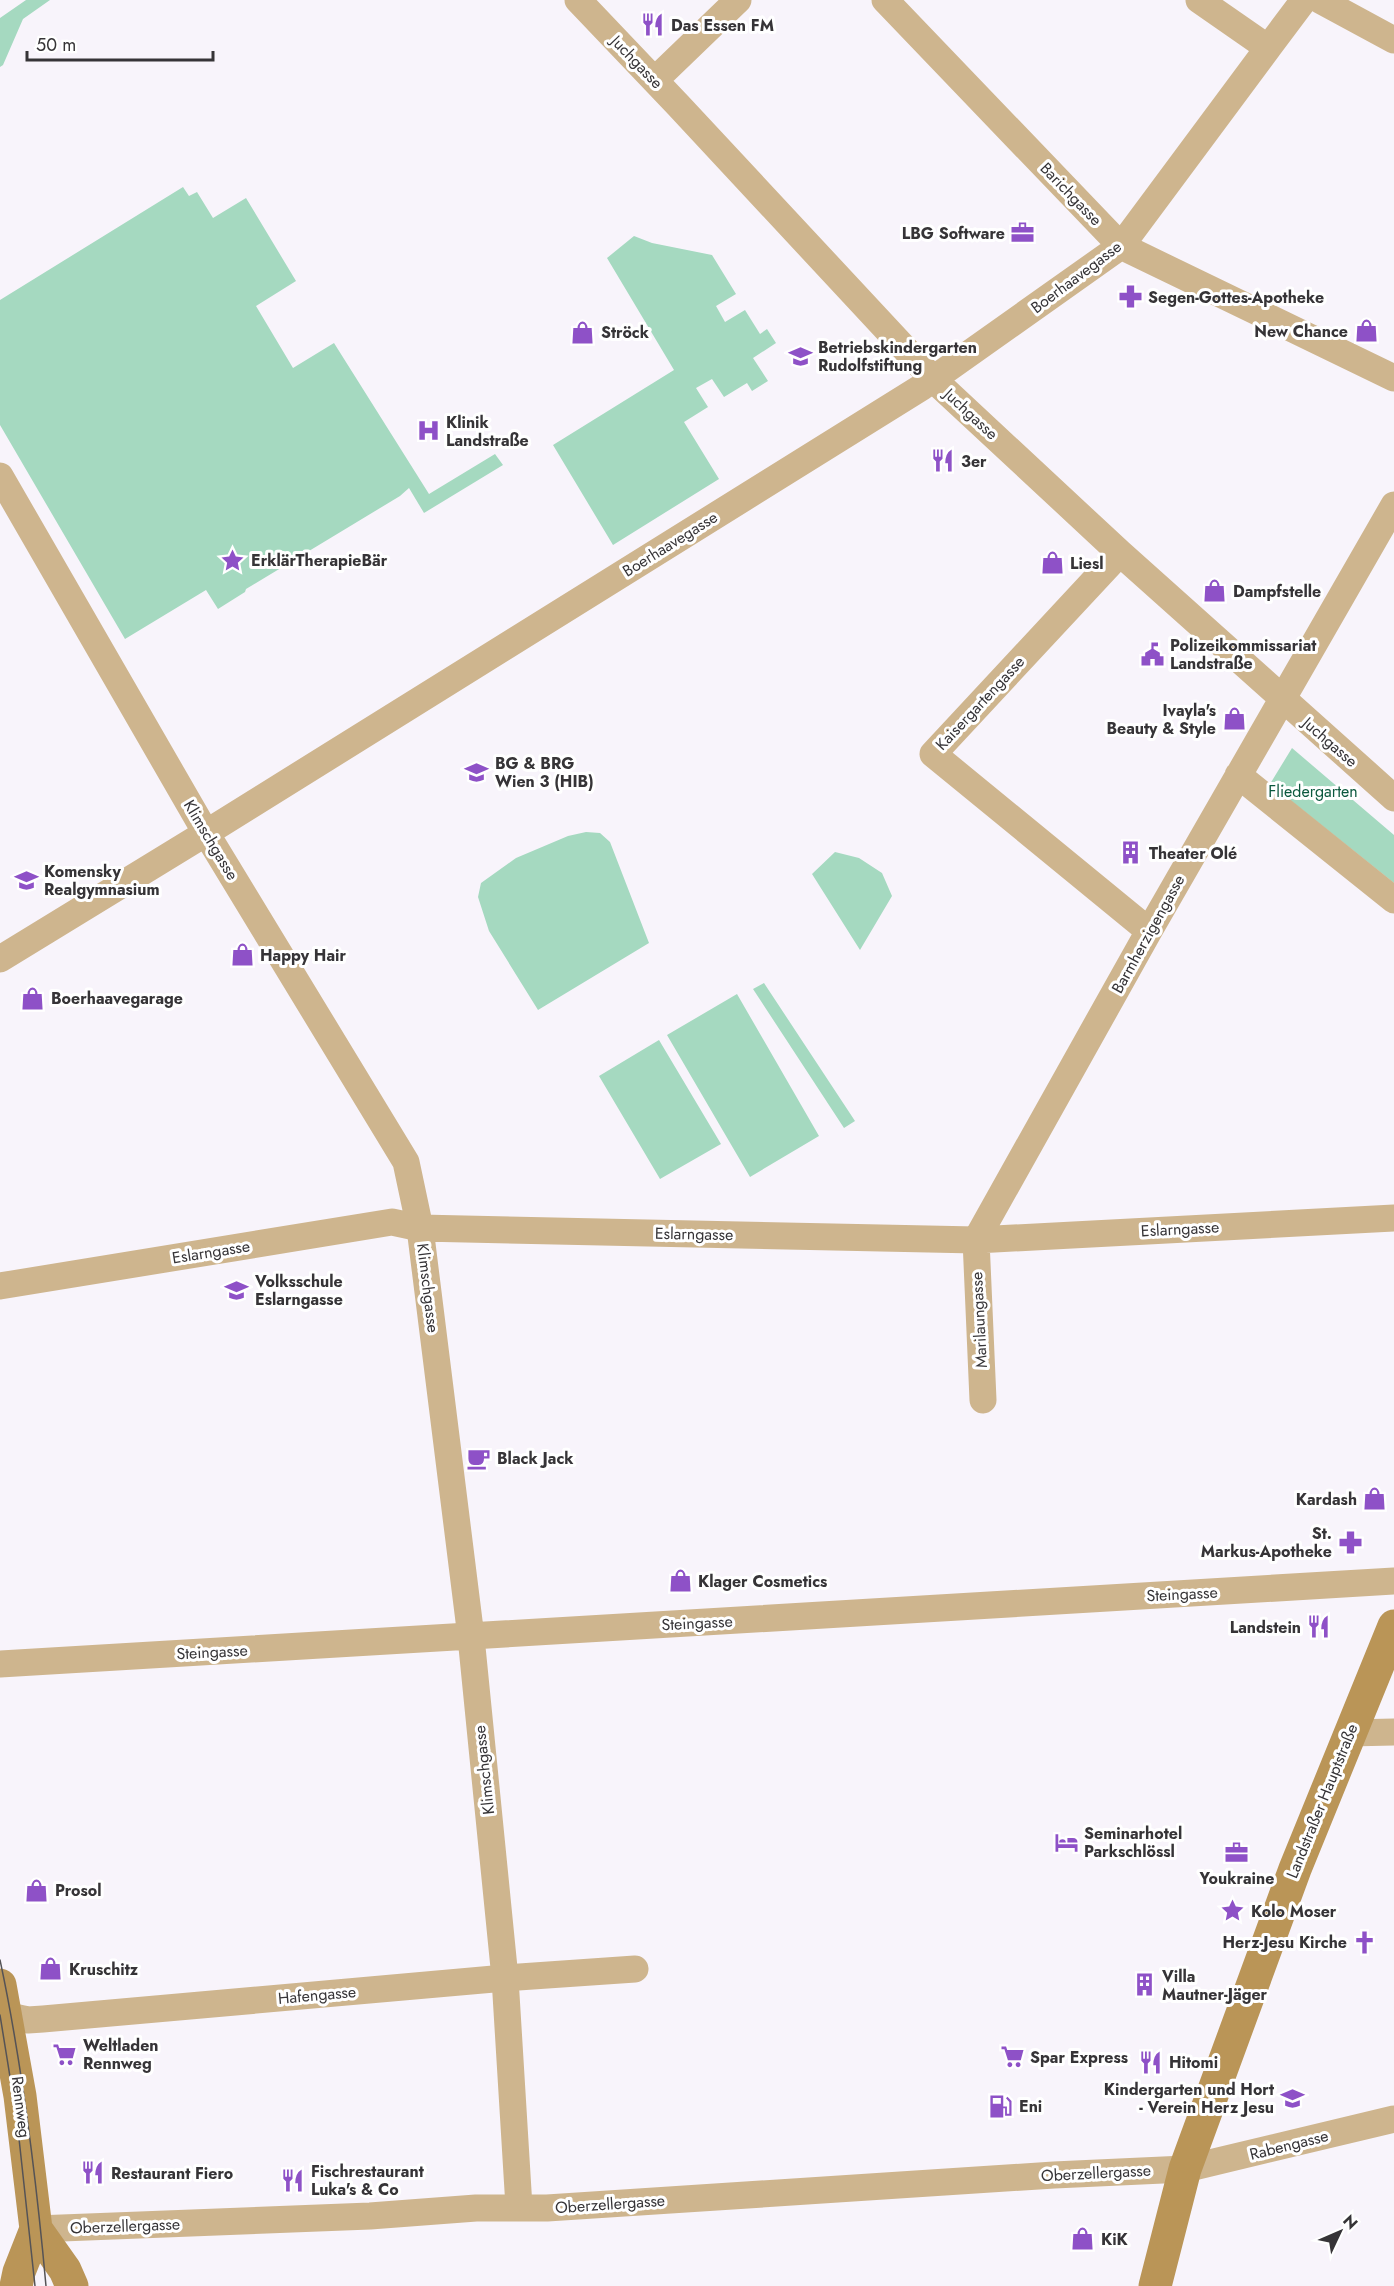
<svg xmlns="http://www.w3.org/2000/svg" width="1394" height="2286" viewBox="0 0 1394 2286" font-family="Jost,sans-serif">
  <style>
    .green { fill: #a5d9c0 }
    .lines { fill: none; stroke-linecap: round; stroke-linejoin: round }
    .minor { stroke: #ceb58e; stroke-width: 27 }
    .secondary { stroke: #ba9557; stroke-width: 33 }
    .tram { stroke: #555356; stroke-width: 1.5 }
    .labels { text-anchor: middle; dominant-baseline: central; stroke-width: 6; stroke-linejoin: round; paint-order: stroke }
    .poi-label { font-size: 16px; font-weight: bold; fill: #363437; stroke: #fff; text-anchor: start }
    .street-label { font-size: 16px; fill: #363437; stroke: #fff }
    .park-label { font-size: 16px; fill: #0b583e; stroke: #fff }
  </style>
  <rect width="100%" height="100%" fill="#f8f4fb"/>
  <path class="green" d="M 26,0 L 50,0 L 23,19 L 3,65 L 0,67 L 0,18 Z
    M 183,187 L 189,196 L 197,192 L 213,218 L 246,198 L 296,281 L 256,306 L 293,368 L 334,343 L 429,494 L 495,454 L 503,465 L 424,513 L 409,488 L 400,496 L 246,589 L 245,592 L 218,609 L 206,590 L 125,639 L 0,425 L 0,300 Z
    M 634,236 L 652,243 L 712,255 L 736,294 L 716,306 L 725,322 L 745,310 L 760,334 L 767,329 L 776,343 L 753,358 L 768,381 L 752,391 L 747,383 L 724,397 L 712,379 L 696,388 L 708,407 L 684,422 L 719,479 L 613,545 L 553,445 L 674,370 L 607,258 Z
    M 1292,748 L 1394,835 L 1394,883 L 1270,784 Z
    M 586,832 L 600,833 L 610,842 L 649,943 L 538,1010 L 489,931 L 478,897 L 481,883 L 516,858 L 568,836 Z
    M 835,852 L 859,858 L 882,873 L 892,896 L 860,950 L 812,874 Z
    M 764,983 L 855,1121 L 844,1128 L 753,989 Z
    M 737,994 L 819,1136 L 750,1177 L 667,1035 Z
    M 659,1040 L 721,1144 L 660,1179 L 599,1076 Z"/>
  <g class="lines">
    <path class="minor" d="M 578,0 L 678,105 L 934,380 L 1120,553 L 1394,798
      M 885,0 L 1121,246 L 1394,378
      M 1199,0 L 1268,48 L 1304,0
      M 1320,0 L 1394,40
      M 655,80 L 738,0
      M 0,476 L 206,833 L 406,1162 L 420,1228 L 471,1637 L 505,1978 L 519,2207
      M 1120,553 L 933,754 L 1149,931
      M 1238,775 L 1394,900
      M 0,959 L 206,833 L 922,387 L 1121,246 L 1268,48
      M 0,1286 L 392,1222 L 420,1228 L 976,1240 L 1394,1218
      M 983,1400 L 976,1240 L 1149,931 L 1394,505
      M 0,1664 L 1394,1581
      M 1349,1733 L 1394,1732
      M 0,2014 L 28,2020 L 43,2019 L 505,1978 L 635,1969
      M 36,2229 L 370,2216 L 476,2208 L 547,2208 L 1054,2175 L 1185,2169 L 1394,2119"/>
    <path class="secondary" d="M 0,1985 L 20,2096 L 36,2229 L 65,2270 L 72,2286
      M 16,2286 L 19,2272 L 36,2229
      M 1155,2286 L 1185,2169 L 1295,1869 L 1394,1626"/>
    <path class="tram" d="M 0,1960 C 23,2068 36,2176 46,2286
      M 0,2015 L 17,2120 L 35,2286"/>
  </g>
  <defs>
    <symbol id="restaurant-bare" viewBox="-9 -9 18 18"><path d="M-5-6h1v4h1v-4h1v4h1v-4h1v5L-1.5 .5V6h-2V.5L-5-1ZM5-6V6H3V1.5H1.5Q1.5-4 5-6Z" fill="#8e51c7" stroke="#fff" stroke-width="2.5" paint-order="stroke"/></symbol>
    <symbol id="office-bare" viewBox="-9 -9 18 18"><path d="M-6-3h4V-5.5h4V-3h4V5H-6ZM-1-4.5V-3h2v-1.5ZM-6 0V1H6V0Z" fill="#8e51c7" stroke="#fff" stroke-width="2.5" paint-order="stroke"/></symbol>
    <symbol id="pharmacy-bare" viewBox="-9 -9 18 18"><path d="M-2-6h4v4h4v4h-4v4h-4v-4h-4v-4h4Z" fill="#8e51c7" stroke="#fff" stroke-width="2.5" paint-order="stroke"/></symbol>
    <symbol id="shop-bare" viewBox="-9 -9 18 18"><path d="M-5-2.5h2.3a2.7 3.5 0 0 1 5.4 0H5L5.5 6h-11ZM-1.5-2.5h3a1.5 2.3 0 0 0-3 0Z" fill="#8e51c7" stroke="#fff" stroke-width="2.5" paint-order="stroke"/></symbol>
    <symbol id="school-bare" viewBox="-9 -9 18 18"><path d="M0-5L7-2L0 1L-7-2ZM-4 1L0 2.5L4 1V4Q0 6-4 4Z" fill="#8e51c7" stroke="#fff" stroke-width="2.5" paint-order="stroke"/></symbol>
    <symbol id="hospital-bare" viewBox="-9 -9 18 18"><path d="M-5-5h3v3.5h4V-5h3V5h-3V1.5h-4V5h-3Z" fill="#8e51c7" stroke="#fff" stroke-width="2.5" paint-order="stroke"/></symbol>
    <symbol id="sight-bare" viewBox="-9 -9 18 18"><path d="M0-6L1.8-2.2L6-1.7L2.9 1.2L3.7 5.4L0 3.3L-3.7 5.4L-2.9 1.2L-6-1.7L-1.8-2.2Z" fill="#8e51c7" stroke="#fff" stroke-width="2.5" paint-order="stroke"/></symbol>
    <symbol id="civic-bare" viewBox="-9 -9 18 18"><path d="M-.6-6.5H3V-4.5H.6V-3L4-1V1h2V6H-6V1h2V-1L-.6-3ZM-1.2 2.5V6h2.4V2.5Z" fill="#8e51c7" stroke="#fff" stroke-width="2.5" paint-order="stroke"/></symbol>
    <symbol id="building-bare" viewBox="-9 -9 18 18"><path d="M-4-6H4V6H1V3H-1V6H-4ZM-2.5-4.3h1.7v1.8h-1.7ZM.8-4.3h1.7v1.8H.8ZM-2.5-1h1.7V.8h-1.7ZM.8-1h1.7V.8H.8Z" fill="#8e51c7" stroke="#fff" stroke-width="2.5" paint-order="stroke"/></symbol>
    <symbol id="cafe-bare" viewBox="-9 -9 18 18"><path d="M-5.5-4.5H6V0H3Q3 3.5 0 3.5H-2.5Q-5.5 3.5-5.5 0ZM3-3.2v2h1.7v-2ZM-6 4.5H4V6H-6Z" fill="#8e51c7" stroke="#fff" stroke-width="2.5" paint-order="stroke"/></symbol>
    <symbol id="hotel-bare" viewBox="-9 -9 18 18"><path d="M-6-4.5h1.5V1H6V5H4.5V3h-9V5H-6ZM-4 0a1.8 1.8 0 1 1 3.6 0ZM.5 0V-2.5h3Q6-2.5 6 0Z" fill="#8e51c7" stroke="#fff" stroke-width="2.5" paint-order="stroke"/></symbol>
    <symbol id="church-bare" viewBox="-9 -9 18 18"><path d="M-1.2-6h2.4v3.5h3.3v2.4h-3.3V6h-2.4V-.1h-3.3v-2.4h3.3Z" fill="#8e51c7" stroke="#fff" stroke-width="2.5" paint-order="stroke"/></symbol>
    <symbol id="supermarket-bare" viewBox="-9 -9 18 18"><path d="M-6-5.5h2.5l.6 2H6L4.5 2H-2.5L-4.4-4H-6ZM-1.5 3.2a1.3 1.3 0 1 0 .1 0ZM3 3.2a1.3 1.3 0 1 0 .1 0Z" fill="#8e51c7" stroke="#fff" stroke-width="2.5" paint-order="stroke"/></symbol>
    <symbol id="fuel-bare" viewBox="-9 -9 18 18"><path d="M-5.5-6h7V0h2V4h1.3V-2.5L3-4.5l.8-.8L6-3V5H2.5V1h-1V6h-7ZM-4.2-4.7v3.2H.2V-4.7Z" fill="#8e51c7" stroke="#fff" stroke-width="2.5" paint-order="stroke"/></symbol>
  </defs>
  <g fill-rule="evenodd">
    <use href="#restaurant-bare" x="636" y="8" width="33" height="33"/>
    <use href="#office-bare" x="1006" y="216" width="33" height="33"/>
    <use href="#pharmacy-bare" x="1114" y="280" width="33" height="33"/>
    <use href="#shop-bare" x="1350" y="314" width="33" height="33"/>
    <use href="#shop-bare" x="566" y="316" width="33" height="33"/>
    <use href="#school-bare" x="784" y="340" width="33" height="33"/>
    <use href="#hospital-bare" x="412" y="414" width="33" height="33"/>
    <use href="#restaurant-bare" x="926" y="444" width="33" height="33"/>
    <use href="#sight-bare" x="216" y="544" width="33" height="33"/>
    <use href="#shop-bare" x="1036" y="546" width="33" height="33"/>
    <use href="#shop-bare" x="1198" y="574" width="33" height="33"/>
    <use href="#civic-bare" x="1136" y="638" width="33" height="33"/>
    <use href="#shop-bare" x="1218" y="702" width="33" height="33"/>
    <use href="#school-bare" x="460" y="756" width="33" height="33"/>
    <use href="#building-bare" x="1114" y="836" width="33" height="33"/>
    <use href="#school-bare" x="10" y="864" width="33" height="33"/>
    <use href="#shop-bare" x="226" y="938" width="33" height="33"/>
    <use href="#shop-bare" x="16" y="982" width="33" height="33"/>
    <use href="#school-bare" x="220" y="1274" width="33" height="33"/>
    <use href="#cafe-bare" x="462" y="1442" width="33" height="33"/>
    <use href="#shop-bare" x="1358" y="1482" width="33" height="33"/>
    <use href="#pharmacy-bare" x="1334" y="1526" width="33" height="33"/>
    <use href="#shop-bare" x="664" y="1564" width="33" height="33"/>
    <use href="#restaurant-bare" x="1302" y="1610" width="33" height="33"/>
    <use href="#hotel-bare" x="1050" y="1826" width="33" height="33"/>
    <use href="#office-bare" x="1220" y="1836" width="33" height="33"/>
    <use href="#shop-bare" x="20" y="1874" width="33" height="33"/>
    <use href="#sight-bare" x="1216" y="1894" width="33" height="33"/>
    <use href="#church-bare" x="1348" y="1926" width="33" height="33"/>
    <use href="#shop-bare" x="34" y="1952" width="33" height="33"/>
    <use href="#building-bare" x="1128" y="1968" width="33" height="33"/>
    <use href="#supermarket-bare" x="48" y="2038" width="33" height="33"/>
    <use href="#supermarket-bare" x="996" y="2040" width="33" height="33"/>
    <use href="#restaurant-bare" x="1134" y="2046" width="33" height="33"/>
    <use href="#school-bare" x="1276" y="2082" width="33" height="33"/>
    <use href="#fuel-bare" x="984" y="2090" width="33" height="33"/>
    <use href="#restaurant-bare" x="76" y="2156" width="33" height="33"/>
    <use href="#restaurant-bare" x="276" y="2164" width="33" height="33"/>
    <use href="#shop-bare" x="1066" y="2222" width="33" height="33"/>
  </g>
  <g class="labels">
    <g class="poi-label">
      <text x="671" y="25">Das Essen FM</text>
      <text x="1005" y="233" text-anchor="end">LBG Software</text>
      <text x="1148" y="297">Segen-Gottes-Apotheke</text>
      <text x="1348" y="331" text-anchor="end">New Chance</text>
      <text x="601" y="332">Ströck</text>
      <text x="818" y="347">Betriebskindergarten<tspan x="818" dy="18">Rudolfstiftung</tspan></text>
      <text x="446" y="422">Klinik<tspan x="446" dy="18">Landstraße</tspan></text>
      <text x="961" y="461">3er</text>
      <text x="251" y="560">ErklärTherapieBär</text>
      <text x="1070" y="563">Liesl</text>
      <text x="1233" y="591">Dampfstelle</text>
      <text x="1170" y="645">Polizeikommissariat<tspan x="1170" dy="18">Landstraße</tspan></text>
      <text x="1216" y="710" text-anchor="end">Ivayla's<tspan x="1216" dy="18">Beauty &amp; Style</tspan></text>
      <text x="495" y="763">BG &amp; BRG<tspan x="495" dy="18">Wien 3 (HIB)</tspan></text>
      <text x="1149" y="853">Theater Olé</text>
      <text x="44" y="871">Komensky<tspan x="44" dy="18">Realgymnasium</tspan></text>
      <text x="260" y="955">Happy Hair</text>
      <text x="51" y="998">Boerhaavegarage</text>
      <text x="255" y="1281">Volksschule<tspan x="255" dy="18">Eslarngasse</tspan></text>
      <text x="497" y="1458">Black Jack</text>
      <text x="1357" y="1499" text-anchor="end">Kardash</text>
      <text x="1332" y="1533" text-anchor="end">St.<tspan x="1332" dy="18">Markus-Apotheke</tspan></text>
      <text x="698" y="1581">Klager Cosmetics</text>
      <text x="1301" y="1627" text-anchor="end">Landstein</text>
      <text x="1084" y="1833">Seminarhotel<tspan x="1084" dy="18">Parkschlössl</tspan></text>
      <text x="1237" y="1878" text-anchor="middle">Youkraine</text>
      <text x="55" y="1890">Prosol</text>
      <text x="1251" y="1911">Kolo Moser</text>
      <text x="1347" y="1942" text-anchor="end">Herz-Jesu Kirche</text>
      <text x="69" y="1969">Kruschitz</text>
      <text x="1162" y="1976">Villa<tspan x="1162" dy="18">Mautner-Jäger</tspan></text>
      <text x="83" y="2045">Weltladen<tspan x="83" dy="18">Rennweg</tspan></text>
      <text x="1030" y="2057">Spar Express</text>
      <text x="1169" y="2062">Hitomi</text>
      <text x="1274" y="2089" text-anchor="end">Kindergarten und Hort<tspan x="1274" dy="18">- Verein Herz Jesu</tspan></text>
      <text x="1019" y="2106">Eni</text>
      <text x="311" y="2171">Fischrestaurant<tspan x="311" dy="18">Luka's &amp; Co</tspan></text>
      <text x="111" y="2173">Restaurant Fiero</text>
      <text x="1101" y="2239">KiK</text>
    </g>
    <g class="street-label">
      <text transform="translate(637 62) rotate(46)">Juchgasse</text>
      <text transform="translate(1071 194) rotate(46)">Barichgasse</text>
      <text transform="translate(1076 277) rotate(-37)">Boerhaavegasse</text>
      <text transform="translate(971 414) rotate(43)">Juchgasse</text>
      <text transform="translate(670 544) rotate(-32)">Boerhaavegasse</text>
      <text transform="translate(980 703) rotate(-47)">Kaisergartengasse</text>
      <text transform="translate(1330 742) rotate(41)">Juchgasse</text>
      <text transform="translate(211 840) rotate(59)">Klimschgasse</text>
      <text transform="translate(1148 934) rotate(-61)">Barmherzigengasse</text>
      <text transform="translate(1180 1229) rotate(-3)">Eslarngasse</text>
      <text transform="translate(694 1234) rotate(1)">Eslarngasse</text>
      <text transform="translate(211 1252) rotate(-9)">Eslarngasse</text>
      <text transform="translate(428 1288) rotate(83)">Klimschgasse</text>
      <text transform="translate(979 1320) rotate(-93)">Marilaungasse</text>
      <text transform="translate(1182 1594) rotate(-3)">Steingasse</text>
      <text transform="translate(697 1623) rotate(-3)">Steingasse</text>
      <text transform="translate(212 1652) rotate(-3)">Steingasse</text>
      <text transform="translate(484 1770) rotate(-96)">Klimschgasse</text>
      <text transform="translate(1322 1801) rotate(-68)">Landstraßer Hauptstraße</text>
      <text transform="translate(317 1995) rotate(-5)">Hafengasse</text>
      <text transform="translate(21 2107) rotate(83)">Rennweg</text>
      <text transform="translate(1289 2145) rotate(-14)">Rabengasse</text>
      <text transform="translate(1096 2173) rotate(-3)">Oberzellergasse</text>
      <text transform="translate(610 2204) rotate(-4)">Oberzellergasse</text>
      <text transform="translate(125 2226) rotate(-2)">Oberzellergasse</text>
    </g>
    <g class="park-label">
      <text x="1313" y="791">Fliedergarten</text>
    </g>
  </g>
  <g transform="translate(1340 2232) rotate(46)" stroke="#ffffff" stroke-width="4.5" paint-order="stroke">
  <path d="M0-4.5L10 22L0 15L-10 22Z" fill="#363437"/>
  <text y="-9" font-size="16" font-weight="bold" text-anchor="middle" fill="#363437">N</text>
  </g>
  <path d="M27 51v9h186v-9" fill="none" stroke="#363437" stroke-width="3"/>
  <text x="36" y="51" font-size="18" fill="#363437" stroke="#ffffff" stroke-width="4.5" paint-order="stroke">50 m</text>
</svg>
